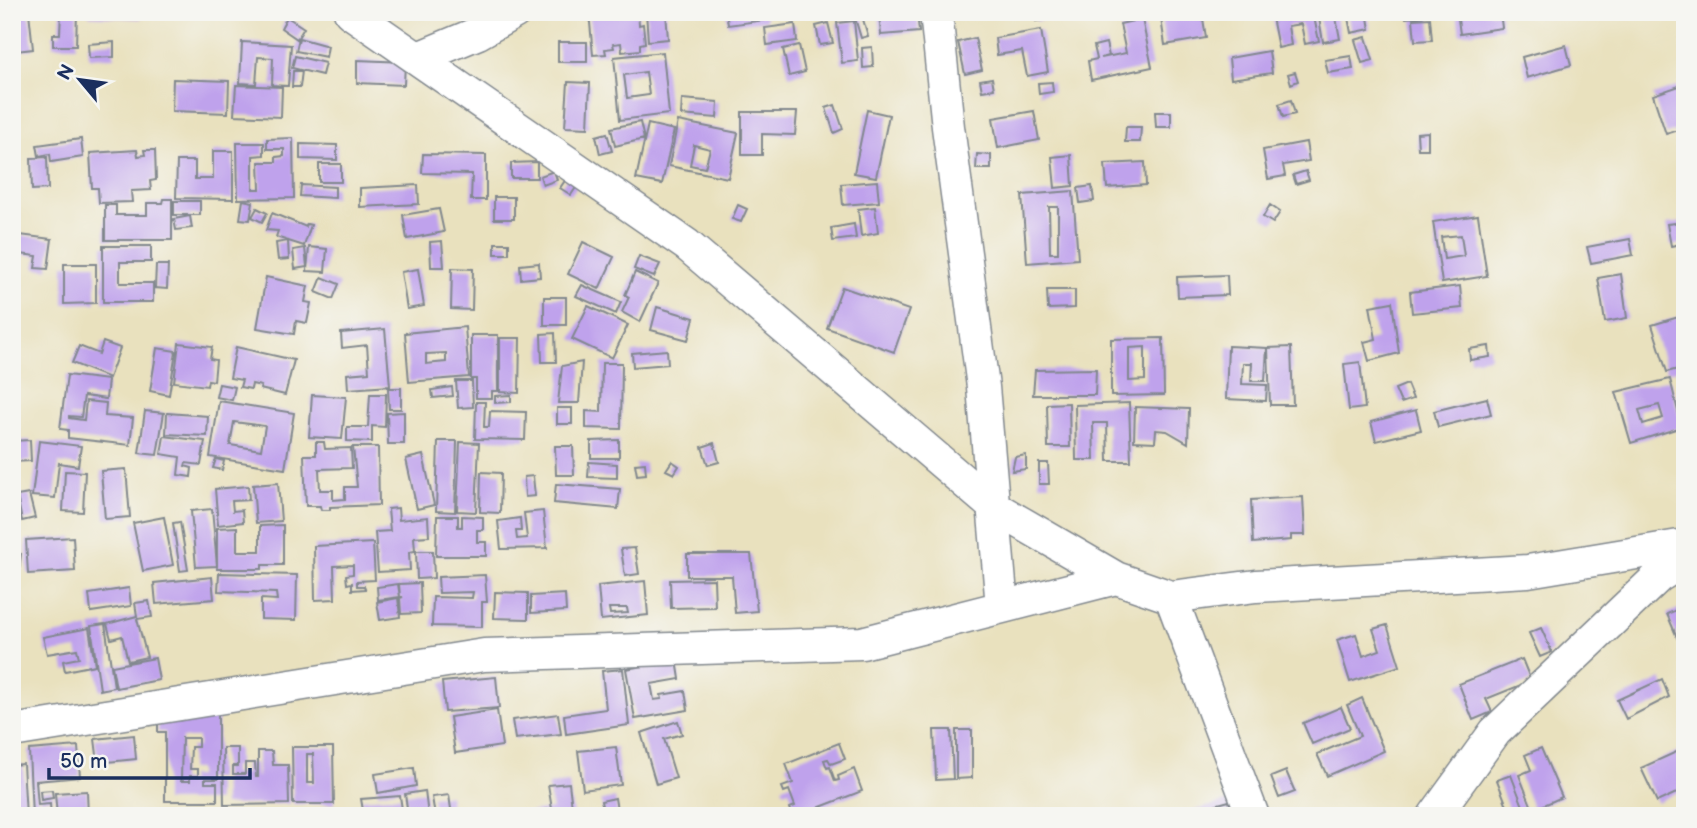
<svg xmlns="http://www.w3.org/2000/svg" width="1697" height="828" viewBox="0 0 1697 828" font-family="'Balsamiq Sans',sans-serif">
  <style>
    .building { fill: #bfa2ec; fill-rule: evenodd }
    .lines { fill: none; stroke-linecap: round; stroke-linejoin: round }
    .minor-casing { stroke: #82888e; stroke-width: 35 }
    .minor { stroke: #fff; stroke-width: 32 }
  </style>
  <rect width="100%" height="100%" fill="#f6f6f2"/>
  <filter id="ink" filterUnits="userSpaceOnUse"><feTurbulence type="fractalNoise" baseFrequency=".0143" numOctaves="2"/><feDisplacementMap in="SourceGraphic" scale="14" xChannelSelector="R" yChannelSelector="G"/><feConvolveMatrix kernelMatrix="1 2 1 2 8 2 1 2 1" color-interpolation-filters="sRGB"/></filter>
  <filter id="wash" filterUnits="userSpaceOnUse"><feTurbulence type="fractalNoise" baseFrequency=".00686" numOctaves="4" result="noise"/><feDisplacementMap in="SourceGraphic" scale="28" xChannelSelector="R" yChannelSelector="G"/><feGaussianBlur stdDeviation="1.57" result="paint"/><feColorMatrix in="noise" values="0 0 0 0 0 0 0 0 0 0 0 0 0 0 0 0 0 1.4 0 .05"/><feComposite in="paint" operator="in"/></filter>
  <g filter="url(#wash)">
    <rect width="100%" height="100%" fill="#e9e1be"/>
    <g id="blocks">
      <path class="building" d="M 13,12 L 29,12 L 33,49 L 16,51 Z
        M 61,12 L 77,12 L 76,46 L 53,46 L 53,34 L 60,34 Z
        M 89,12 L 142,12 L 141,19 L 89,16 Z
        M 589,12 L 638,12 L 639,25 L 643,24 L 645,43 L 640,44 L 640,50 L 622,52 L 621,43 L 613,44 L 614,48 L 605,49 L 606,54 L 593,55 Z
        M 646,12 L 666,12 L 668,39 L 648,41 Z
        M 726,12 L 765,12 L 766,20 L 728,25 Z
        M 917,12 L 919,32 L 881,35 L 879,13 Z
        M 1034,12 L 1078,12 L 1078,14 L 1036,21 Z
        M 1160,12 L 1202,12 L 1206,38 L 1165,45 Z
        M 1271,12 L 1313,12 L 1319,41 L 1305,44 L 1301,24 L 1288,26 L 1291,45 L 1278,48 Z
        M 1318,12 L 1335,12 L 1340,39 L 1323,42 Z
        M 1347,12 L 1367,12 L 1370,29 L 1351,33 Z
        M 1405,12 L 1423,12 L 1423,16 L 1406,18 Z
        M 1457,12 L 1500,12 L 1502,28 L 1460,34 Z
        M 862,16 L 868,36 L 861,38 L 855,18 Z
        M 287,17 L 304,28 L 297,39 L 281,28 Z
        M 1430,18 L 1432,40 L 1415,41 L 1413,19 Z
        M 1142,19 L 1152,67 L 1091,80 L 1088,61 L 1097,59 L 1094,46 L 1106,43 L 1109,56 L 1101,58 L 1126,53 L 1120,24 Z
        M 854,21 L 858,61 L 842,63 L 837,23 Z
        M 828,23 L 833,43 L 820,45 L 816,26 Z
        M 795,24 L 797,41 L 767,45 L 765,28 Z
        M 1041,30 L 1048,72 L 1027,76 L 1022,51 L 997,55 L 995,38 Z
        M 1366,37 L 1373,60 L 1362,63 L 1355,40 Z
        M 299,38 L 328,46 L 326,57 L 296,51 Z
        M 975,38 L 982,70 L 965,74 L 958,42 Z
        M 114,42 L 114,57 L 89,58 L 88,44 Z
        M 242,42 L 291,45 L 288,86 L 272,85 L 273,58 L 258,57 L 256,84 L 240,83 Z
        M 558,42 L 587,42 L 587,62 L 558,62 Z
        M 799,45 L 805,72 L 789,76 L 783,49 Z
        M 1566,45 L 1571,65 L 1527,78 L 1522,57 Z
        M 872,47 L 873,67 L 863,68 L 862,48 Z
        M 1269,51 L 1272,73 L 1231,79 L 1229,58 Z
        M 663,52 L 669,114 L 620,120 L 614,57 ZM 646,72 L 649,95 L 627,98 L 624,75 Z
        M 295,56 L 325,63 L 322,75 L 292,68 Z
        M 1351,56 L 1353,69 L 1328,73 L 1325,60 Z
        M 357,60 L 405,62 L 404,85 L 357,83 Z
        M 293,71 L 302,71 L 300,87 L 292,87 Z
        M 1295,72 L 1298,81 L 1291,84 L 1288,74 Z
        M 992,78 L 994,89 L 982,91 L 980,80 Z
        M 173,79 L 229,81 L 228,113 L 172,111 Z
        M 568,82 L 590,83 L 588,128 L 565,127 Z
        M 1052,82 L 1053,92 L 1039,94 L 1038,83 Z
        M 1685,84 L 1685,128 L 1666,134 L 1653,95 Z
        M 236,85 L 282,87 L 281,117 L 234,115 Z
        M 682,99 L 718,102 L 717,118 L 681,115 Z
        M 1291,100 L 1295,114 L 1283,117 L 1279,104 Z
        M 835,105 L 843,129 L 834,133 L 826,108 Z
        M 867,110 L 889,115 L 876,177 L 854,173 Z
        M 1034,111 L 1039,140 L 998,148 L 993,118 Z
        M 742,112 L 797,112 L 795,135 L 762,134 L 762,155 L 742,155 Z
        M 1155,112 L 1171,112 L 1171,127 L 1156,127 Z
        M 678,121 L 738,133 L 728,178 L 669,166 ZM 694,145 L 710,149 L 705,168 L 690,165 Z
        M 640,122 L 644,139 L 615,146 L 611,128 Z
        M 648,124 L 674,130 L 662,184 L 636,179 Z
        M 1126,127 L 1141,127 L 1140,142 L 1125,142 Z
        M 1428,132 L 1428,149 L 1418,149 L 1417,133 Z
        M 607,133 L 612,151 L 600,154 L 596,136 Z
        M 293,138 L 294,198 L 238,199 L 237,143 L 264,143 L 264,155 L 253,156 L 253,189 L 260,189 L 259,162 L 276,162 L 276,157 L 284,156 L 284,149 L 267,149 L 267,139 Z
        M 81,139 L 83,157 L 51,162 L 50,154 L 39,156 L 37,145 Z
        M 1306,142 L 1309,161 L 1283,165 L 1285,176 L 1268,179 L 1263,150 Z
        M 300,144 L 337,145 L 337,160 L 300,159 Z
        M 137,150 L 138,156 L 145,155 L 144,150 L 155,150 L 156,180 L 150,181 L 151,190 L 131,191 L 132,202 L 99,203 L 98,188 L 92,188 L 90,153 Z
        M 213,151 L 233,151 L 233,199 L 176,198 L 177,161 L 195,161 L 195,179 L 213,179 Z
        M 423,154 L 486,155 L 486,200 L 471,200 L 472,174 L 422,173 Z
        M 977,154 L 991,155 L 991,169 L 976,169 Z
        M 1071,155 L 1073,186 L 1055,188 L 1052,157 Z
        M 47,157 L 48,189 L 32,190 L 31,158 Z
        M 537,162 L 537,178 L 511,178 L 511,163 Z
        M 1145,162 L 1146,185 L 1107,188 L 1105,164 Z
        M 319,164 L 341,164 L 341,182 L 319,182 Z
        M 554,171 L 557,180 L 543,185 L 540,176 Z
        M 1306,171 L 1309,180 L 1296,184 L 1293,175 Z
        M 568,176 L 579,183 L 571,195 L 560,188 Z
        M 877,181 L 879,202 L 843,205 L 841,184 Z
        M 301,185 L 335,187 L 335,198 L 300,196 Z
        M 418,185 L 419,204 L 360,207 L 360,188 Z
        M 1092,186 L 1094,201 L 1080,203 L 1078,188 Z
        M 1073,191 L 1078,259 L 1027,263 L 1022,195 ZM 1049,207 L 1058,207 L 1058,253 L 1050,253 Z
        M 494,197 L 514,197 L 514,219 L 494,219 Z
        M 164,199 L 172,199 L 172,240 L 105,240 L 105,205 L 116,205 L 116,215 L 147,215 L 147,203 L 163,203 Z
        M 243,200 L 253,202 L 250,220 L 240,219 Z
        M 174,201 L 200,201 L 200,215 L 174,215 Z
        M 738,205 L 747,209 L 741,222 L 732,219 Z
        M 1270,205 L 1280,212 L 1273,223 L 1263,217 Z
        M 875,207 L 878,233 L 861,236 L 858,209 Z
        M 257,208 L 267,213 L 262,222 L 252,217 Z
        M 439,209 L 444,232 L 407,239 L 403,215 Z
        M 272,213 L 306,227 L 307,224 L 311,225 L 304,246 L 276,237 L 278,231 L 266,230 Z
        M 1478,215 L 1487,276 L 1442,283 L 1433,222 ZM 1461,235 L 1464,256 L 1444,259 L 1441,237 Z
        M 190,216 L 192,228 L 176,230 L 174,219 Z
        M 1685,222 L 1685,243 L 1671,246 L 1667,224 Z
        M 854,224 L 856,238 L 833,241 L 831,228 Z
        M 12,234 L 52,239 L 48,269 L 35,268 L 37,256 L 12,253 Z
        M 1630,239 L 1633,255 L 1591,263 L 1587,247 Z
        M 288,241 L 289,259 L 278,260 L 276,243 Z
        M 442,241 L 444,267 L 431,267 L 430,242 Z
        M 583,242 L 614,257 L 599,289 L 568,274 Z
        M 495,243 L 509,243 L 509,254 L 495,254 Z
        M 103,246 L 151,246 L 151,262 L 120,262 L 120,283 L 153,283 L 153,302 L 103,302 Z
        M 309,247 L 327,249 L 325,272 L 307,271 Z
        M 305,248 L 307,267 L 295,269 L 293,250 Z
        M 639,256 L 660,264 L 654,277 L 634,269 Z
        M 539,263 L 540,277 L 521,279 L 520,265 Z
        M 64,264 L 96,264 L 96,303 L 64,304 Z
        M 156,265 L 168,265 L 167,289 L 155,288 Z
        M 452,268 L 473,269 L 472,310 L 451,309 Z
        M 418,269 L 424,306 L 407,309 L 401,272 Z
        M 635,272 L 658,283 L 640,322 L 622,312 L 629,297 L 625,295 Z
        M 1621,274 L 1627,318 L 1605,322 L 1598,278 Z
        M 1227,275 L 1228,295 L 1178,297 L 1177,277 Z
        M 266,277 L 308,286 L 305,302 L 311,303 L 307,323 L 296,321 L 294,334 L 257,328 Z
        M 322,277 L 339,284 L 333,299 L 316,292 Z
        M 582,285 L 621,302 L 616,314 L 576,296 Z
        M 1460,286 L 1462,308 L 1412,313 L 1410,292 Z
        M 842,287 L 909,310 L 894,352 L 827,328 Z
        M 1047,290 L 1075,290 L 1075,308 L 1048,309 Z
        M 544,297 L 566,297 L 566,325 L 544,325 Z
        M 1392,302 L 1399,353 L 1369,361 L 1364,342 L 1376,339 L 1370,306 Z
        M 588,306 L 628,325 L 612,358 L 572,339 Z
        M 657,307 L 694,318 L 688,340 L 651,330 Z
        M 1685,315 L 1685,367 L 1667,372 L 1652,325 Z
        M 465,327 L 469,377 L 409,382 L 405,333 ZM 446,353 L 446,362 L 426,364 L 426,354 Z
        M 385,329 L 390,386 L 348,389 L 347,374 L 369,372 L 367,345 L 342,348 L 341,333 Z
        M 555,333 L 556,362 L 542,362 L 541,334 Z
        M 471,335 L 498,335 L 498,391 L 492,391 L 492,398 L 476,398 L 476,379 L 471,379 Z
        M 500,338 L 520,338 L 519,393 L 500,392 Z
        M 1163,338 L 1164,395 L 1111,396 L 1111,339 ZM 1145,347 L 1145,380 L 1129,381 L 1129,348 Z
        M 103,342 L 120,348 L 109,378 L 72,363 L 79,346 L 99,354 Z
        M 179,343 L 212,347 L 210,359 L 216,360 L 214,381 L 208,380 L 207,386 L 174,382 Z
        M 1228,346 L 1267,348 L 1265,381 L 1251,381 L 1252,363 L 1243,363 L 1242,384 L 1267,385 L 1266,401 L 1226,399 Z
        M 1489,346 L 1490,357 L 1470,360 L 1469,349 Z
        M 236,347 L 294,360 L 285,395 L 260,389 L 261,386 L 252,384 L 251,389 L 240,387 L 242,380 L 230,378 Z
        M 1291,347 L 1293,405 L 1270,405 L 1268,348 Z
        M 157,348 L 176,351 L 169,395 L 150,391 Z
        M 667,350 L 668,364 L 633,367 L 632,353 Z
        M 582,362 L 579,403 L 558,403 L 562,366 Z
        M 1360,362 L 1365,408 L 1349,410 L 1344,364 Z
        M 602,363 L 622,363 L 621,429 L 586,428 L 586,411 L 601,412 Z
        M 1096,369 L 1095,395 L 1033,395 L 1035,370 Z
        M 67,375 L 108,380 L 106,399 L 84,396 L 81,417 L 69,416 L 69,418 L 84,420 L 86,401 L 106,403 L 105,416 L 133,418 L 130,445 L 68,438 L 68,430 L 60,429 Z
        M 1670,379 L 1682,427 L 1631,443 L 1616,392 ZM 1659,405 L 1663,418 L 1643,424 L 1639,410 Z
        M 456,381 L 472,381 L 473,407 L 458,408 Z
        M 219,384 L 235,387 L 232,400 L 216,397 Z
        M 1407,384 L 1413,399 L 1401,403 L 1395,389 Z
        M 452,387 L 453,396 L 433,398 L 432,390 Z
        M 388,388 L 401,388 L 401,409 L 389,409 Z
        M 370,394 L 386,394 L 385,427 L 372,426 L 372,442 L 347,441 L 347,427 L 368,427 Z
        M 312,395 L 346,397 L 342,439 L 309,437 Z
        M 511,395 L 511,402 L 495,403 L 495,396 Z
        M 1487,398 L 1491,414 L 1438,427 L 1434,411 Z
        M 219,401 L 294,413 L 285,469 L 210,457 ZM 234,422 L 265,426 L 261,450 L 230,445 Z
        M 476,402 L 485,402 L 484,427 L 489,427 L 490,411 L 526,412 L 525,440 L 475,439 Z
        M 1069,403 L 1070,447 L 1048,447 L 1047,404 Z
        M 1129,403 L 1131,461 L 1108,461 L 1107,423 L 1093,423 L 1094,460 L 1076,460 L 1075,405 Z
        M 1135,407 L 1189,409 L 1188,443 L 1167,431 L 1156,430 L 1155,442 L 1134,441 Z
        M 557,408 L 572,408 L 572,424 L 557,424 Z
        M 1416,410 L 1421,430 L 1376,441 L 1371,422 Z
        M 145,411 L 164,413 L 157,455 L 139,453 Z
        M 404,412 L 404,444 L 388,444 L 387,413 Z
        M 167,413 L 208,416 L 207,436 L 166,434 Z
        M 164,436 L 205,441 L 201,465 L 186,463 L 185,466 L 192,468 L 191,477 L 178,475 L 180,457 L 161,454 Z
        M 30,440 L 31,461 L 12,462 L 12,441 Z
        M 619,440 L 619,458 L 591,458 L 591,441 Z
        M 39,441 L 81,446 L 78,466 L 59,463 L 55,498 L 32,496 Z
        M 438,441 L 457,441 L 455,512 L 436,511 Z
        M 316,442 L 324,442 L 325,449 L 351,448 L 352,468 L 319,469 L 320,490 L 333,490 L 333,500 L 345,499 L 345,487 L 357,487 L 353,447 L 378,447 L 379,505 L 330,507 L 330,510 L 321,510 L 320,506 L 306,506 L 304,455 L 316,455 Z
        M 460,442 L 479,443 L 476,512 L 457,511 Z
        M 714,443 L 719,462 L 708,465 L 702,447 Z
        M 555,446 L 573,446 L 574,475 L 556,475 Z
        M 423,455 L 434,505 L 417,509 L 406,459 Z
        M 1026,455 L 1026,469 L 1012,471 L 1015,457 Z
        M 216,459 L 224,461 L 222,470 L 213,468 Z
        M 672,461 L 679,466 L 674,474 L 666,470 Z
        M 589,462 L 617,464 L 617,478 L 588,477 Z
        M 645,463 L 646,474 L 637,475 L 635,464 Z
        M 1039,463 L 1048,463 L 1049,484 L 1039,484 Z
        M 126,469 L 130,517 L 105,519 L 101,471 Z
        M 65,471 L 85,472 L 83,512 L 63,511 Z
        M 481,472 L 501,473 L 500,513 L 480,512 Z
        M 533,476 L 535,496 L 525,497 L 524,477 Z
        M 278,483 L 281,521 L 256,523 L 253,485 Z
        M 556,484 L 620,489 L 618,509 L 554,503 Z
        M 248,486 L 249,500 L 232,501 L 233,511 L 242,510 L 243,522 L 218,525 L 215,489 Z
        M 29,494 L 35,518 L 22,521 L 17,496 Z
        M 1303,497 L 1305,535 L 1291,535 L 1291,540 L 1253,543 L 1251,500 Z
        M 398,508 L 399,520 L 428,517 L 429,536 L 414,537 L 415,551 L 409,552 L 410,570 L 378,572 L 375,532 L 390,531 L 388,509 Z
        M 212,509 L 217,566 L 196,567 L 191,511 Z
        M 543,511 L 547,548 L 501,549 L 498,521 L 520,518 L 521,531 L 516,531 L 517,539 L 527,538 L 524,513 Z
        M 437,516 L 458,516 L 458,527 L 462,527 L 462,516 L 483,517 L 483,530 L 477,530 L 477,542 L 486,542 L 486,556 L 436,556 Z
        M 164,517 L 173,565 L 143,571 L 133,523 Z
        M 180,522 L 188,570 L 180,571 L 173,523 Z
        M 283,525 L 283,565 L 262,565 L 262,569 L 217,569 L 217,528 L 237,527 L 237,551 L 260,551 L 260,526 Z
        M 73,537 L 75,571 L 28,574 L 26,540 Z
        M 373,543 L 375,580 L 357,581 L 357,586 L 364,586 L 365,589 L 352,590 L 352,583 L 347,584 L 346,575 L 353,574 L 353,565 L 334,566 L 335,599 L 315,600 L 314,546 Z
        M 635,548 L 639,574 L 625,576 L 621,549 Z
        M 416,551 L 433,551 L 434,578 L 417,579 Z
        M 12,553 L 21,554 L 14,611 L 12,611 Z
        M 687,554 L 751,554 L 757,611 L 735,613 L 732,576 L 687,576 Z
        M 219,573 L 297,575 L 296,620 L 261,619 L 261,599 L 277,600 L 276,593 L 218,591 Z
        M 485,575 L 487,602 L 482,602 L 482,627 L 432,626 L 433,597 L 472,598 L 473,592 L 439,593 L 438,577 Z
        M 212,577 L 214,599 L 156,604 L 154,583 Z
        M 714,579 L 715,607 L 671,608 L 670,580 Z
        M 645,581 L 648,615 L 601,620 L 598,586 ZM 609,608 L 627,608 L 628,613 L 610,614 Z
        M 420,583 L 421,613 L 401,614 L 400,598 L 403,597 L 400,597 L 399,584 Z
        M 398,584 L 400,597 L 378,600 L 377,587 Z
        M 129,588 L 131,606 L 91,612 L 89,594 Z
        M 495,592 L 528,593 L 528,619 L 494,618 Z
        M 565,594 L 566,611 L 531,613 L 531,596 Z
        M 398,598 L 400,617 L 380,620 L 377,602 Z
        M 149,601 L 152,617 L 137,619 L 147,657 L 128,661 L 122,636 L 111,639 L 107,624 L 137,616 L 135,603 Z
        M 1683,607 L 1685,611 L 1685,656 L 1667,614 Z
        M 105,624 L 114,687 L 100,690 L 91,626 Z
        M 1387,625 L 1400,666 L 1350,682 L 1337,640 L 1356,634 L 1363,656 L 1380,650 L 1373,629 Z
        M 89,628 L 95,665 L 65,671 L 63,661 L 79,658 L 77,649 L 47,654 L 43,637 Z
        M 1541,628 L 1552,652 L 1540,657 L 1529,633 Z
        M 155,658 L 159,680 L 116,688 L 112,666 Z
        M 1522,659 L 1531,681 L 1486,699 L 1492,712 L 1473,720 L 1459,684 Z
        M 677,660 L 680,679 L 651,684 L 654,700 L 662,699 L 661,695 L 685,691 L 688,710 L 635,719 L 626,669 Z
        M 623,669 L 629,725 L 566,734 L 564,715 L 606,709 L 602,671 Z
        M 496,677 L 499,708 L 445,712 L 442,682 Z
        M 1662,679 L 1669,697 L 1626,719 L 1617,700 Z
        M 1362,698 L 1384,751 L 1327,776 L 1317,754 L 1360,736 L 1347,705 Z
        M 1341,707 L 1350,728 L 1312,744 L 1303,723 Z
        M 497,710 L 502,746 L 455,753 L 450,717 Z
        M 218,714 L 218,779 L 205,779 L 205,783 L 217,783 L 217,801 L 165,801 L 165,732 L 158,732 L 158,715 ZM 182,738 L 198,738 L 198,747 L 191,747 L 190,769 L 198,769 L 198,776 L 190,776 L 190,781 L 181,781 Z
        M 558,714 L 561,734 L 515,739 L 512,720 Z
        M 678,721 L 682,734 L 664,739 L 676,778 L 656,784 L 641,733 Z
        M 934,730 L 951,730 L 953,779 L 936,780 Z
        M 956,730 L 972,730 L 972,778 L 956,779 Z
        M 134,735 L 136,759 L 98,763 L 95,739 Z
        M 839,743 L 845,759 L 831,764 L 828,759 L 824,760 L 827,768 L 830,767 L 835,781 L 839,780 L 838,776 L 854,769 L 862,791 L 810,811 L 811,816 L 793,816 L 790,808 L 795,806 L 789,790 L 784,792 L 782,787 L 793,783 L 786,764 Z
        M 78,746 L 80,777 L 36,781 L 38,805 L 50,804 L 51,816 L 32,816 L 29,750 Z
        M 292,747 L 333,747 L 334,804 L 293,804 ZM 307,754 L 313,754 L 314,783 L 307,783 Z
        M 616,747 L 621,785 L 583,790 L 578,751 Z
        M 223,748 L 238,748 L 238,766 L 233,766 L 233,774 L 245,774 L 245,763 L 255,763 L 256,777 L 258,777 L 258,751 L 272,751 L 273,765 L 288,765 L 289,804 L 224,805 Z
        M 1541,748 L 1562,797 L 1533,810 L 1519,775 L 1531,770 L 1525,755 Z
        M 1685,748 L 1685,789 L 1657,802 L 1641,768 Z
        M 23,764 L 26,816 L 12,816 L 12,765 Z
        M 414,768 L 416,786 L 378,793 L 375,774 Z
        M 1286,771 L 1295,792 L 1279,798 L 1271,777 Z
        M 1511,775 L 1526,814 L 1522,816 L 1511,816 L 1497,780 Z
        M 569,783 L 573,816 L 523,816 L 523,813 L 552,809 L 548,785 Z
        M 52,790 L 53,798 L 41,800 L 40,791 Z
        M 87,791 L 88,816 L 57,816 L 55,793 Z
        M 425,791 L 428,816 L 408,816 L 405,794 Z
        M 449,795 L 452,816 L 435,816 L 432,797 Z
        M 400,796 L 403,816 L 364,816 L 361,799 Z
        M 615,798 L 618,816 L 604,816 L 601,801 Z
        M 1229,801 L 1233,816 L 1187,816 L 1186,813 Z"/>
    </g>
  </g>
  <g filter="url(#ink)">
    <use href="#blocks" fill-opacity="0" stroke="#82888e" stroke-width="2"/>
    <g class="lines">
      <defs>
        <path id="minor" d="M 350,12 L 687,245 L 994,507 L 1116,578
          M 936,12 L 948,127 L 983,387 L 1002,607
          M 418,58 L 478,33 L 515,12
          M 1171,597 L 1256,586 L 1528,571 L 1685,545
          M 12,731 L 484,655 L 862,643 L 1116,578 L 1171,597 L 1253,816
          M 1434,816 L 1495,732 L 1659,576 L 1685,560"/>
      </defs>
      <use href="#minor" class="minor-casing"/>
      <use href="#minor" class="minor"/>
    </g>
  </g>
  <rect width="1697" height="828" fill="none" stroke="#f6f6f2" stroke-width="42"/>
  <g transform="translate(80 80) rotate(299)" stroke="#f6f6f2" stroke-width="5" paint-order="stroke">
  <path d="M0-5L12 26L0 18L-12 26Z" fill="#1b2f5e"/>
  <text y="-10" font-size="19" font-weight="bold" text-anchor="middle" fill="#1b2f5e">N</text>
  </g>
  <path d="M49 768v10h201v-10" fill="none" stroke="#1b2f5e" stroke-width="3.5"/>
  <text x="60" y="768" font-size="21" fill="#1b2f5e" stroke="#f6f6f2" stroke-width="5" paint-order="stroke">50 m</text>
</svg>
